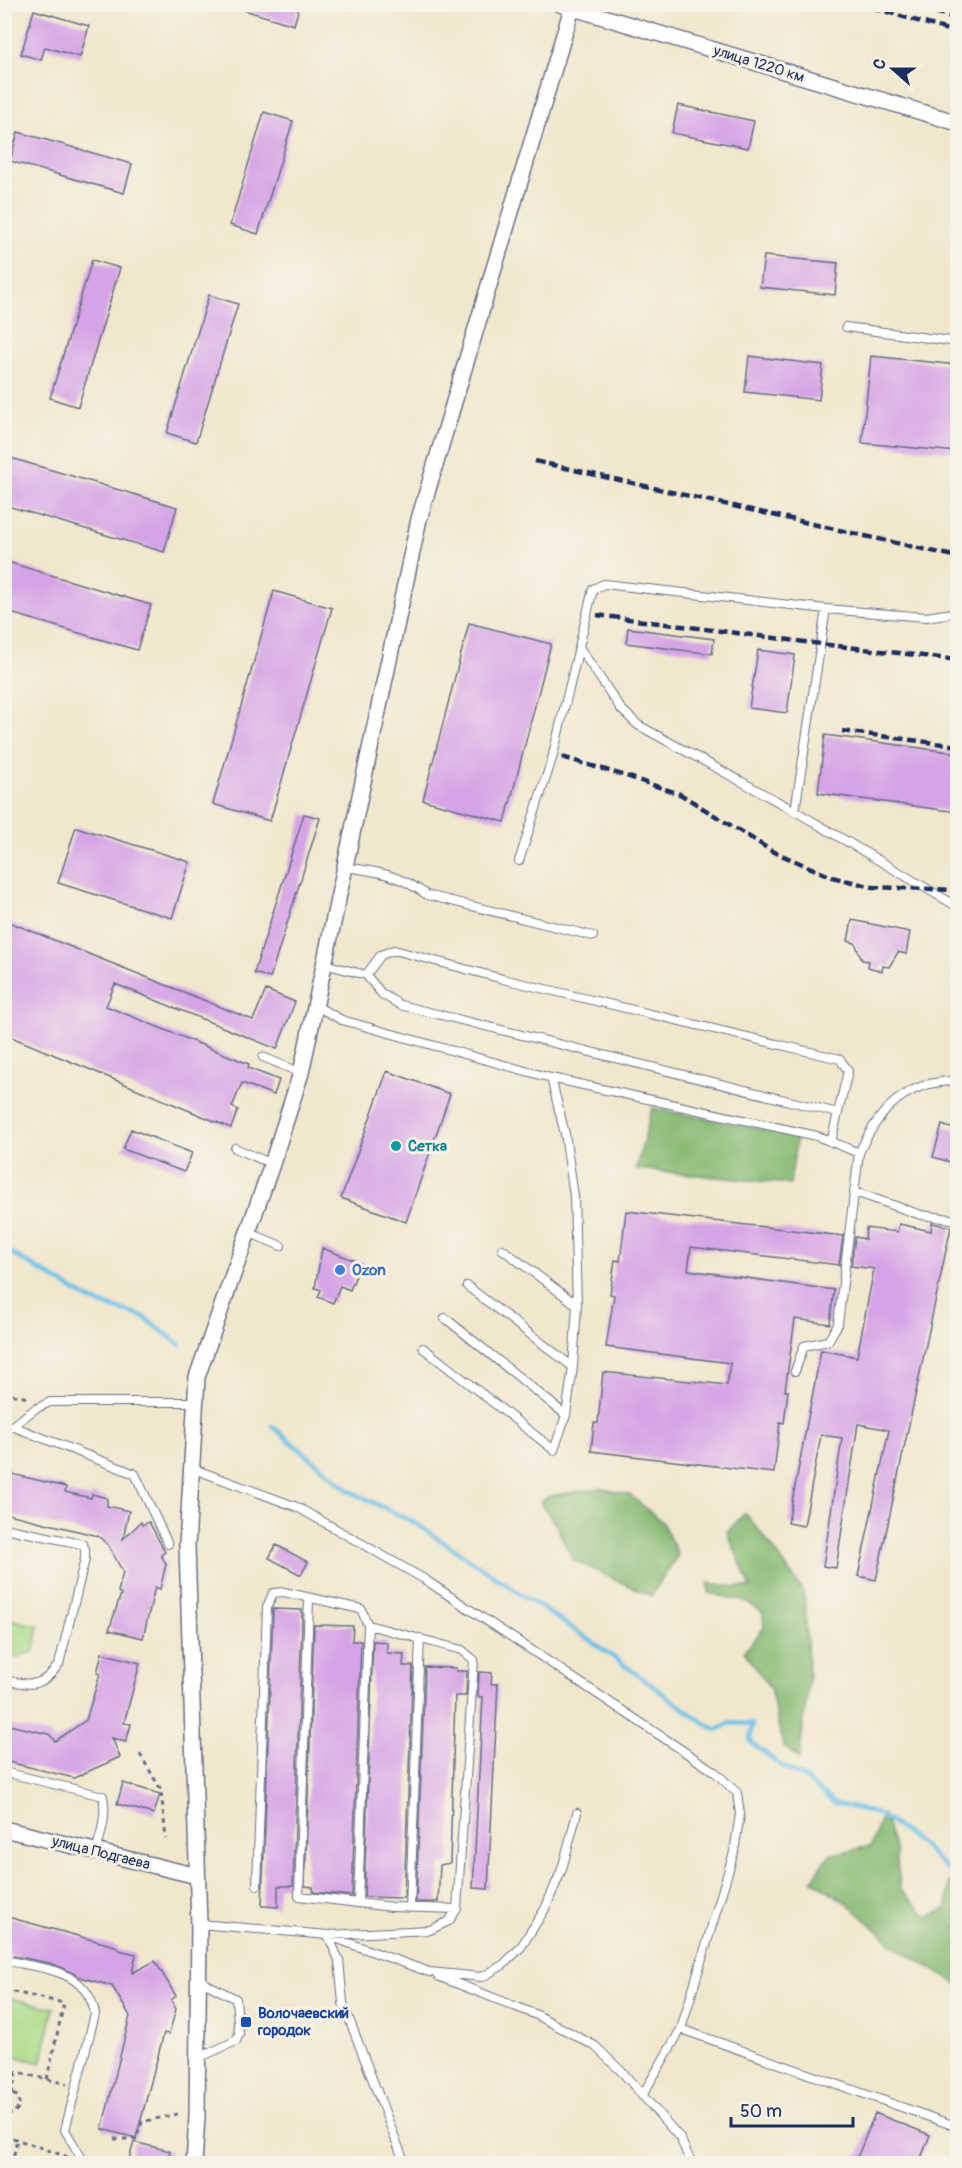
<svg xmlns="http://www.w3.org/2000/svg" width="962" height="2168" viewBox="0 0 962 2168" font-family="Pangolin,sans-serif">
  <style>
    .green { fill: #acdb88; stroke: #648573; stroke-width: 1.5 }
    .forest { fill: #89bb74; stroke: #527569; stroke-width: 1.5 }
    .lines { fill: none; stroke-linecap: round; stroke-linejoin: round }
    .stream { stroke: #6dc1e9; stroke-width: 4.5 }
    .building { fill: #d6a4e6 }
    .lane-casing { stroke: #666f85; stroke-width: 10 }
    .street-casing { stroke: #666f85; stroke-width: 18 }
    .path { stroke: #666f85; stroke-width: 3; stroke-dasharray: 4.5 4.5; stroke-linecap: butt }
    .lane { stroke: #fff; stroke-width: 8 }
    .street { stroke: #fff; stroke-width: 15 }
    .rail { stroke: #1b2f5e; stroke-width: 4.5; stroke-dasharray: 9 4.5; stroke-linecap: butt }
    .culture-dot { fill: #0f9aa8; stroke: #f7f3e8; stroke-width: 2 }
    .shop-dot { fill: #3f7fe0; stroke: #f7f3e8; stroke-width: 2 }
    .transit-dot { fill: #1a4fb4; stroke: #f7f3e8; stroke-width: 2 }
    .labels { text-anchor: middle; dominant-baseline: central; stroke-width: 6; stroke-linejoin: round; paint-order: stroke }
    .street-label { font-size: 15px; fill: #1b2f5e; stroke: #f7f3e8 }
    .culture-label { font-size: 15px; font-weight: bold; fill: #0d838f; stroke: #f7f3e8; text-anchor: start }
    .shop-label { font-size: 15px; font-weight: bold; fill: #366cbe; stroke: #f7f3e8; text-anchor: start }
    .transit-label { font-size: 15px; font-weight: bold; fill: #164399; stroke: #f7f3e8; text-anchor: start }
  </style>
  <rect width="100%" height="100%" fill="#f7f3e8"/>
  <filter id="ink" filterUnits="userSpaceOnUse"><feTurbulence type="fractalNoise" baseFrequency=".0167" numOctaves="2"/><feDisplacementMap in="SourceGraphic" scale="12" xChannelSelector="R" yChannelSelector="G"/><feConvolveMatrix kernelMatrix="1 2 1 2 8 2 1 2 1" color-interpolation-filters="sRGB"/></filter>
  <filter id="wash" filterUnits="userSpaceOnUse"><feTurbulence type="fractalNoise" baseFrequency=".008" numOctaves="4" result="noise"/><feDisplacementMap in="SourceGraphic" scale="24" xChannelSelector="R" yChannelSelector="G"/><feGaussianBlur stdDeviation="1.35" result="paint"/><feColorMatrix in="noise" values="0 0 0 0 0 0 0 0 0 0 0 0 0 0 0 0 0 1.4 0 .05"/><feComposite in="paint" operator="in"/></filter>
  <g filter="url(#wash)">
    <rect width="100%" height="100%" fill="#f1e7cd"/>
    <path class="green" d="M 5,1618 L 39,1626 L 34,1651 L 11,1659 L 5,1657 Z
      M 5,1997 L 54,2008 L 41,2063 L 5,2054 Z"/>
    <path class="forest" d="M 652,1108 L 797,1136 L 790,1184 L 636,1169 Z
      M 599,1488 L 630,1495 L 662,1522 L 678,1555 L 651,1596 L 573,1560 L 556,1525 L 540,1502 L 550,1496 Z
      M 745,1513 L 776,1552 L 804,1593 L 809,1678 L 799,1759 L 783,1745 L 770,1688 L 744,1651 L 764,1628 L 763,1613 L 747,1602 L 709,1593 L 708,1583 L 751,1588 L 727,1532 Z
      M 883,1813 L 896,1852 L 900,1888 L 927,1917 L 947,1908 L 949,1882 L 957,1882 L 957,1984 L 896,1947 L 847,1903 L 812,1880 L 829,1855 L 871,1846 Z"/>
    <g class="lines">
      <path class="stream" d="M 4,1249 L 92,1301 L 144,1317 L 180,1345
        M 272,1426 L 350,1491 L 415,1523 L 591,1641 L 704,1723 L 717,1730 L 730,1723 L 752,1724 L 750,1741 L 780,1765 L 804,1778 L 834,1803 L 879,1814 L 921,1844 L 958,1880"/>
    </g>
    <g id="blocks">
      <path class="building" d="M 237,4 L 300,4 L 294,25 L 237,8 Z
        M 34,10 L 89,26 L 80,57 L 45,47 L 41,60 L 21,54 Z
        M 678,105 L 754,121 L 748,148 L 672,133 Z
        M 264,112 L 293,121 L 258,234 L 230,225 Z
        M 18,132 L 132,164 L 124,193 L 10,161 Z
        M 764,256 L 838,263 L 835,295 L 760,287 Z
        M 92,260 L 120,268 L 78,407 L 50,398 Z
        M 209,295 L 238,304 L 196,442 L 167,433 Z
        M 749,356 L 823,365 L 819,400 L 745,392 Z
        M 871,356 L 957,365 L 957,452 L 862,443 Z
        M 4,456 L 177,507 L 164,552 L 4,505 Z
        M 4,561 L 151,605 L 137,650 L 4,611 Z
        M 274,591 L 332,608 L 270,821 L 213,804 Z
        M 469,623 L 551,644 L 505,822 L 423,800 Z
        M 628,628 L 714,639 L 712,654 L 626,643 Z
        M 758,650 L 795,655 L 787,713 L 749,708 Z
        M 825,735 L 957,753 L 957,812 L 818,793 Z
        M 304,814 L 320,818 L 270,978 L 254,973 Z
        M 76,827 L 190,862 L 172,918 L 58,883 Z
        M 4,920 L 253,1020 L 266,990 L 295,1002 L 277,1049 L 115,984 L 106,1006 L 249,1064 L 248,1068 L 279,1080 L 274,1095 L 242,1083 L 232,1107 L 238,1110 L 231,1128 L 4,1034 Z
        M 852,920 L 910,932 L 906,954 L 898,952 L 889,967 L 883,966 L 882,971 L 868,967 L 869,961 L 862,960 L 855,943 L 848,941 Z
        M 387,1071 L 450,1094 L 406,1222 L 341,1198 Z
        M 942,1125 L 957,1130 L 957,1164 L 933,1157 Z
        M 131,1129 L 192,1153 L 184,1172 L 123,1149 Z
        M 626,1211 L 843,1236 L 839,1265 L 691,1247 L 688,1270 L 834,1290 L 830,1324 L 795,1319 L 785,1391 L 788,1391 L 784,1423 L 780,1422 L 774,1473 L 591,1451 L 594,1423 L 598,1423 L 603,1372 L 727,1385 L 730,1363 L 606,1347 L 614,1295 L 610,1294 L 615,1260 L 620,1261 Z
        M 932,1223 L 951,1227 L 876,1580 L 858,1576 L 889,1430 L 858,1424 L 836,1568 L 823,1566 L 842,1438 L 821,1435 L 804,1526 L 788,1523 L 821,1350 L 857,1357 L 874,1269 L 851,1266 L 855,1237 L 865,1239 L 866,1228 L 897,1232 L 899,1224 L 931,1231 Z
        M 322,1248 L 361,1263 L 350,1290 L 340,1286 L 333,1303 L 318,1297 L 321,1290 L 315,1288 Z
        M 4,1472 L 66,1487 L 65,1492 L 91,1498 L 92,1494 L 107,1498 L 107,1506 L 129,1511 L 123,1539 L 141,1522 L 142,1525 L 149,1522 L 165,1552 L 161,1555 L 166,1564 L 160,1589 L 155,1587 L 143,1638 L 109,1630 L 121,1594 L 118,1592 L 123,1572 L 108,1545 L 98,1536 L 4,1513 Z
        M 276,1545 L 308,1562 L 301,1575 L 269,1558 Z
        M 273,1609 L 302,1610 L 302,1624 L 293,1886 L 278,1886 L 278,1907 L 262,1906 Z
        M 314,1625 L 353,1626 L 352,1641 L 361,1641 L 352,1896 L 313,1892 L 313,1887 L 305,1886 Z
        M 373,1641 L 387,1642 L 387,1653 L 404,1654 L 403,1666 L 413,1666 L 404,1898 L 364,1897 Z
        M 102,1653 L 140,1663 L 124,1723 L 131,1724 L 126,1742 L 112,1738 L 120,1757 L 74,1778 L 4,1761 L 4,1724 L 49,1734 L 55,1741 L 86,1720 L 100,1674 L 97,1673 Z
        M 425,1667 L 456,1668 L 456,1671 L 467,1671 L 466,1696 L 455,1696 L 450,1863 L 440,1865 L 438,1902 L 416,1902 Z
        M 479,1672 L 492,1673 L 491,1684 L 498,1684 L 488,1889 L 473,1888 L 483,1697 L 478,1697 Z
        M 123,1783 L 160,1794 L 154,1814 L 117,1804 Z
        M 4,1916 L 115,1946 L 119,1950 L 136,1954 L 132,1973 L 155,1961 L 176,1996 L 171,2000 L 176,2009 L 169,2034 L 164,2033 L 136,2138 L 102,2129 L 130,2016 L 112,1986 L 80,1977 L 63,1968 L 49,1963 L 4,1954 Z
        M 875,2113 L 930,2135 L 919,2163 L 855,2163 Z
        M 134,2142 L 170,2151 L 167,2163 L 128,2163 Z"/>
    </g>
  </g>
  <g filter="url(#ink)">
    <use href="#blocks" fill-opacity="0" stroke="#666f85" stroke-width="1.5"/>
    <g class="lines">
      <defs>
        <path id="lane" d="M 846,327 L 958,342
          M 826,609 L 795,811 L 958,907
          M 579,647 L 621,709 L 638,725 L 795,811
          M 519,861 L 552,759 L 593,589 L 604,584 L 826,609 L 926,617 L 958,612
          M 345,867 C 379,872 398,874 427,895 L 593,936
          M 324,964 L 366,975 L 381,955 L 394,950 L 503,979 L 840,1059 L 848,1071 L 831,1142
          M 366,975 L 382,994 L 400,1005 L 838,1113
          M 316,1006 L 342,1020 L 551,1078 L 817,1136 L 859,1153
          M 263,1057 L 301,1073
          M 235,1148 L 272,1164
          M 855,1192 L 921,1215 L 958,1220
          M 248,1232 L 281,1246
          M 502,1249 L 577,1305
          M 467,1286 L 573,1367
          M 445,1318 L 566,1415
          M 423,1348 L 554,1450 L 566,1415 L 573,1367 L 577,1305 L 574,1196 L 565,1134 L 551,1078
          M 795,1371 L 804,1346 L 828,1341 L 838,1324 L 859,1153 C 879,1109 907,1080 958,1081
          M 4,1426 L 12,1426 L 35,1409 L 50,1402 L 194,1402
          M 12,1426 L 135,1474 L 168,1544
          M 191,1468 L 297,1507 L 424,1579 L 715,1772 L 737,1793 L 740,1814 L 734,1852 L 681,2029
          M 4,1528 L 82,1544 L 85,1549 L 85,1559 L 59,1664 C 41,1689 32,1685 4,1680
          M 309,1599 L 299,1896 L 392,1907 L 457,1909
          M 4,1772 L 103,1796 C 107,1815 101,1834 96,1852
          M 358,1902 L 368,1625
          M 410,1908 L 420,1638
          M 199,1924 L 328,1935 L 430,1930 L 449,1921 L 457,1909 L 474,1660 L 462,1650 L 368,1625 L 361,1609 L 284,1592 L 273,1593 L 267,1607 L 257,1885
          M 328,1935 L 339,1960 L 343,2003 L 405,2164
          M 332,1937 L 429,1972 L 482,1977 L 503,1965 L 521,1947 L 545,1909 L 562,1869 L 577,1813
          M 4,1960 C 42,1969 87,1968 95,2014 L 65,2130 L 85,2164
          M 438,1976 L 537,2015 L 595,2046 L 623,2073 L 680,2138 L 692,2164
          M 198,2058 L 236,2041 L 239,2034 L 236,1999 L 199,1980
          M 642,2096 L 681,2029 L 958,2127"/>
        <path id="street" d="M 560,4 L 958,123
          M 4,1829 L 197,1876
          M 194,2164 L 197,2117 L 199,1924 L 187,1546 L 197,1377 L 272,1164 L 301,1073 L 419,519 L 572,8"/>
      </defs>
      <use href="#lane" class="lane-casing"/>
      <use href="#street" class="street-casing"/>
      <path class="path" d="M 4,1393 L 29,1398
        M 140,1754 L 161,1790 L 166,1839
        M 4,1990 L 64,2003 L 47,2079
        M 4,2069 L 67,2084
        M 12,2094 L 16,2072
        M 4,2095 L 12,2094 L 17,2096 L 20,2106 L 13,2114 L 4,2113
        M 4,2129 L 8,2115
        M 4,2135 L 68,2157
        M 114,2139 L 136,2139 L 142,2122 L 177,2114
        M 12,2164 L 17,2139"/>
      <use href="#lane" class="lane"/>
      <use href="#street" class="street"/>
      <path class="rail" d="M 860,4 L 958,33
        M 909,4 L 958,19
        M 535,461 L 958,557
        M 597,615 L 821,644 L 958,660
        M 842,731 L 958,746
        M 562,757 L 626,776 L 680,794 L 772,851 L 832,877 L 873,887 L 958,890"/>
    </g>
  </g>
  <circle class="culture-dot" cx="396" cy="1146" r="6"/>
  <circle class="shop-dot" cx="340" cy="1270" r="6"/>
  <rect class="transit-dot" x="240" y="2016" width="12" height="12" rx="3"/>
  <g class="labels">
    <g class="street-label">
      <text transform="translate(759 64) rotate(17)">улица 1220 км</text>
      <text transform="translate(101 1853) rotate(14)">улица Подгаева</text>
    </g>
    <g class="culture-label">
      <text x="408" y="1146">Сетка</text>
    </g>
    <g class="shop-label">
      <text x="352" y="1270">Ozon</text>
    </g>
    <g class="transit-label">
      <text x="258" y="2013">Волочаевский<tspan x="258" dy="17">городок</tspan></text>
    </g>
  </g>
  <rect width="962" height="2168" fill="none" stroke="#f7f3e8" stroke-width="24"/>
  <g transform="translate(893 69) rotate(291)" stroke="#f7f3e8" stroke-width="4.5" paint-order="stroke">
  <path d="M0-4.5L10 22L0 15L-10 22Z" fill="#1b2f5e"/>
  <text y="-9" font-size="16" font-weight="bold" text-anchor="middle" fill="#1b2f5e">С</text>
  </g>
  <path d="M731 2117v9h122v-9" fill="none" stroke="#1b2f5e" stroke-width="3"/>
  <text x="740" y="2117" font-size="18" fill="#1b2f5e" stroke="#f7f3e8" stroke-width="4.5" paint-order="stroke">50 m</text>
</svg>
